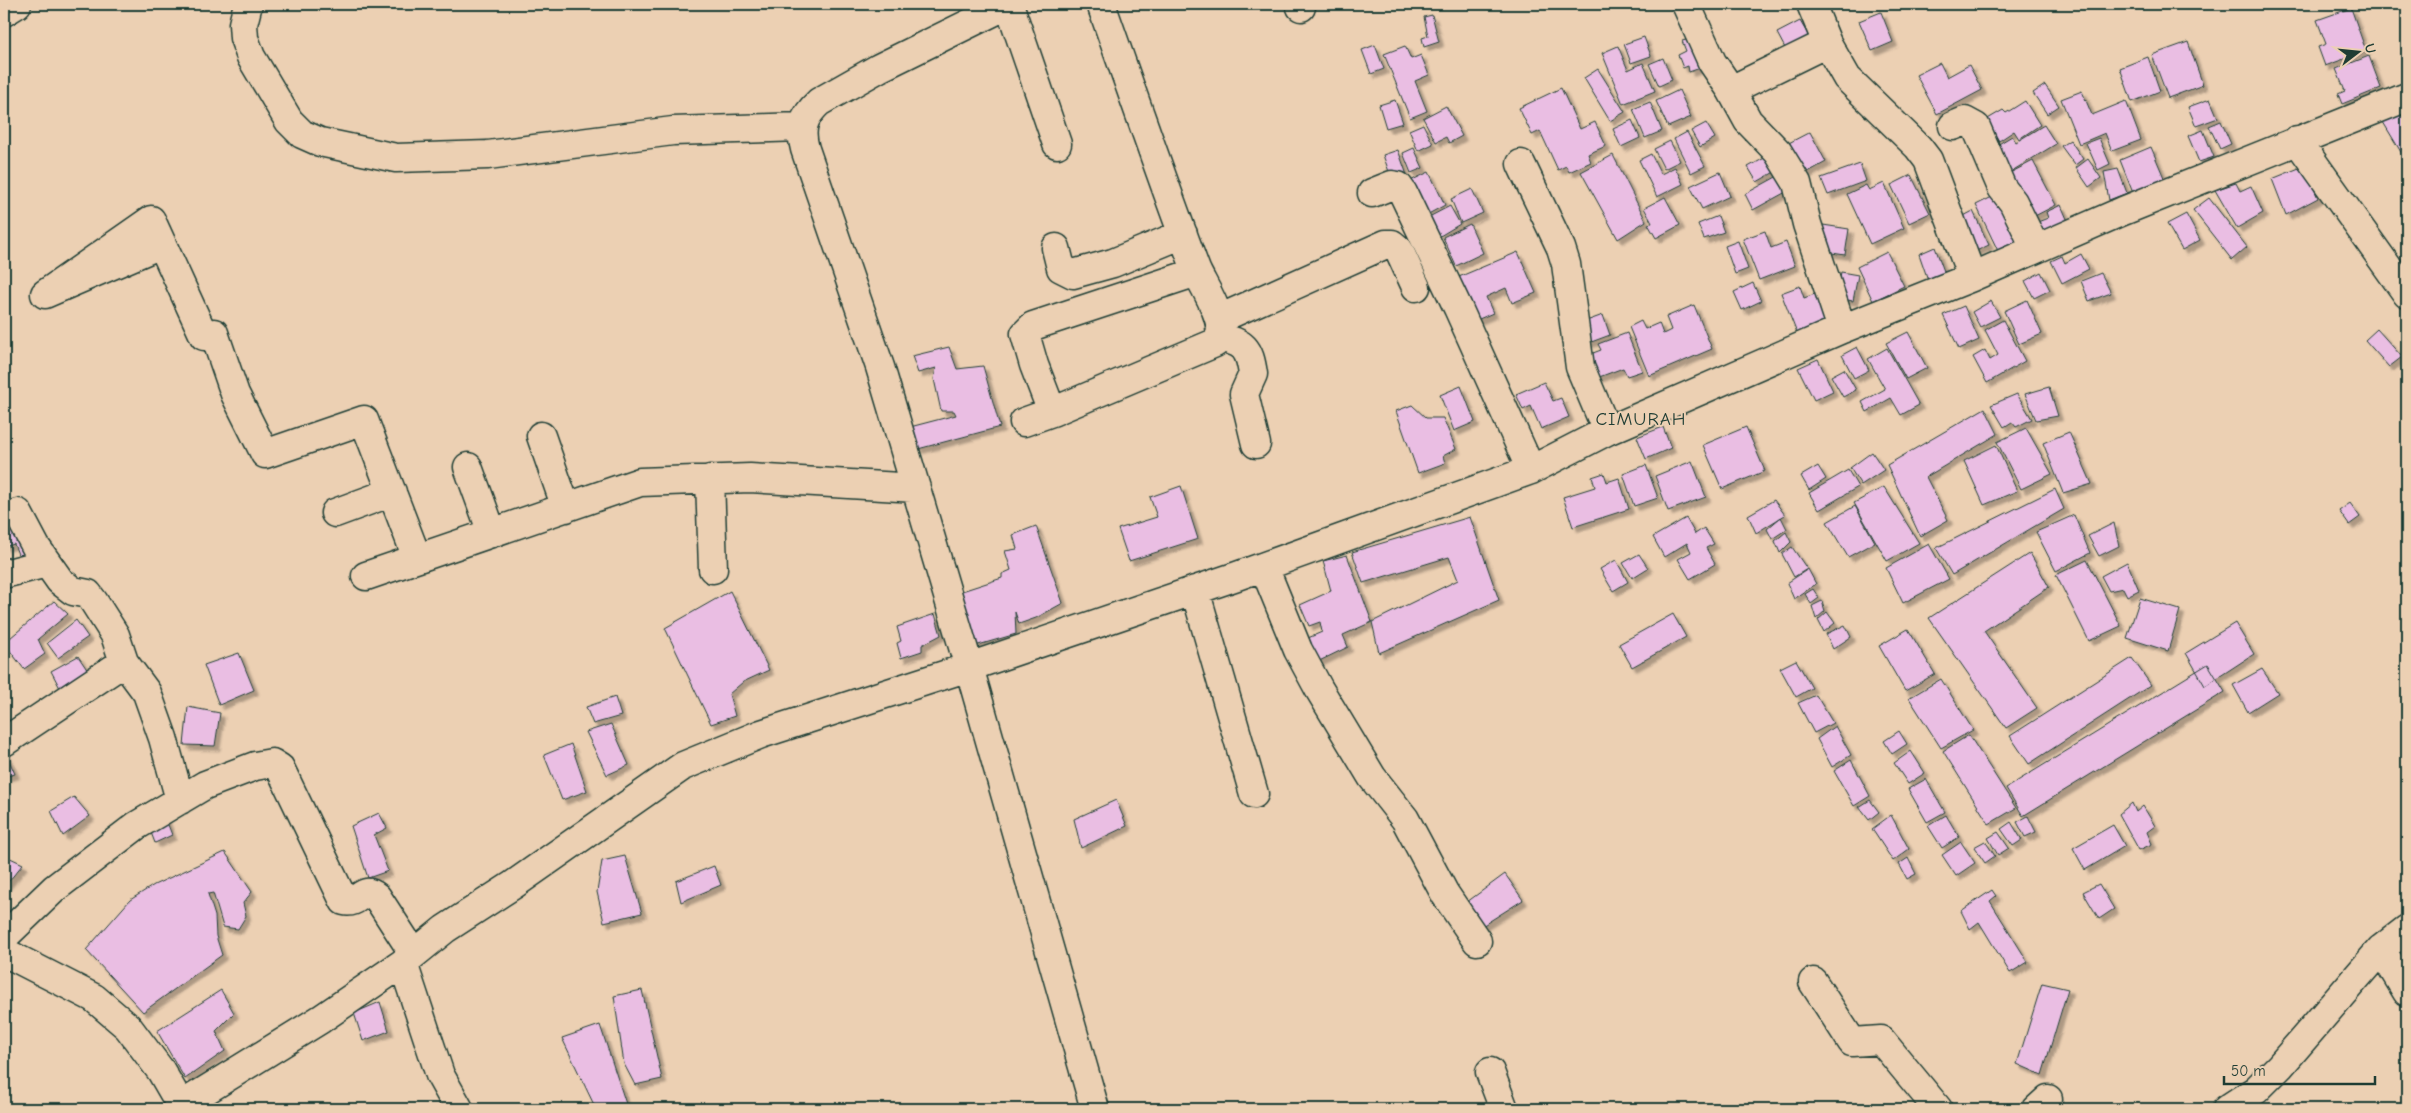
<svg xmlns="http://www.w3.org/2000/svg" width="2411" height="1113" viewBox="0 0 2411 1113" font-family="'Comic Neue',sans-serif">
  <style>
    .building { fill: #eabee3; stroke: #1f3d34; filter: url(#shadow) }
    .lines { fill: none; stroke-linecap: round; stroke-linejoin: round }
    .minor-casing { stroke: #1f3d34; stroke-width: 31 }
    .major-casing { stroke: #1f3d34; stroke-width: 31 }
    .minor { stroke: #ecd0b3; stroke-width: 28 }
    .major { stroke: #ecd0b3; stroke-width: 28 }
    .labels { text-anchor: middle; dominant-baseline: central; stroke-width: 4; stroke-linejoin: round; paint-order: stroke }
    .quarter-label { font-size: 19px; letter-spacing: 1px; fill: #1f3d34; stroke: #ecd0b3 }
  </style>
  <defs>
    <filter id="shadow"><feDropShadow dx="4.5" dy="4.5" stdDeviation="1" flood-color="#0004"/></filter>
  </defs>
  <rect width="100%" height="100%" fill="#ecd0b3"/>
  <filter id="ink" filterUnits="userSpaceOnUse"><feTurbulence type="fractalNoise" baseFrequency=".02" numOctaves="2"/><feDisplacementMap in="SourceGraphic" scale="10" xChannelSelector="R" yChannelSelector="G"/><feConvolveMatrix kernelMatrix="1 2 1 2 8 2 1 2 1" color-interpolation-filters="sRGB"/></filter>
  <g filter="url(#ink)">
    <path class="building" d="M 2351,8 L 2366,51 L 2325,66 L 2318,47 L 2326,44 L 2317,20 Z
      M 1881,12 L 1893,42 L 1872,51 L 1859,21 Z
      M 1432,15 L 1439,42 L 1424,47 L 1422,38 L 1428,36 L 1424,17 Z
      M 1800,21 L 1810,38 L 1786,50 L 1777,33 Z
      M 1644,37 L 1651,56 L 1631,63 L 1624,44 Z
      M 1694,38 L 1703,67 L 1689,72 L 1688,66 L 1683,68 L 1678,55 L 1686,51 L 1682,41 Z
      M 2188,42 L 2203,85 L 2168,98 L 2152,55 Z
      M 1375,45 L 1384,69 L 1371,74 L 1362,50 Z
      M 1405,46 L 1411,59 L 1421,55 L 1429,75 L 1415,81 L 1427,111 L 1410,118 L 1384,54 Z
      M 1618,46 L 1628,70 L 1643,63 L 1655,91 L 1623,104 L 1602,53 Z
      M 2369,56 L 2381,88 L 2342,104 L 2338,94 L 2345,91 L 2336,69 Z
      M 2148,57 L 2160,91 L 2132,102 L 2120,68 Z
      M 1663,58 L 1672,80 L 1659,86 L 1649,64 Z
      M 1940,63 L 1947,77 L 1969,65 L 1982,90 L 1937,114 L 1916,75 Z
      M 1598,69 L 1625,112 L 1610,121 L 1584,78 Z
      M 2045,85 L 2059,106 L 2047,114 L 2033,93 Z
      M 1561,88 L 1580,129 L 1595,122 L 1606,146 L 1588,154 L 1591,162 L 1569,172 L 1566,166 L 1558,170 L 1540,131 L 1532,135 L 1519,108 Z
      M 1679,90 L 1691,117 L 1668,127 L 1656,101 Z
      M 2082,91 L 2092,115 L 2126,101 L 2141,140 L 2112,151 L 2105,133 L 2079,144 L 2061,99 Z
      M 2210,99 L 2218,118 L 2196,126 L 2188,107 Z
      M 1395,100 L 1403,123 L 1386,128 L 1379,105 Z
      M 2025,101 L 2040,125 L 2019,139 L 2014,131 L 1999,141 L 1986,120 L 2003,110 L 2006,113 Z
      M 1650,102 L 1662,131 L 1645,138 L 1633,109 Z
      M 1446,106 L 1462,136 L 1449,143 L 1446,137 L 1436,142 L 1423,118 Z
      M 2407,108 L 2407,162 L 2383,122 Z
      M 1632,120 L 1640,138 L 1621,147 L 1613,129 Z
      M 2221,121 L 2231,144 L 2220,149 L 2209,126 Z
      M 1706,123 L 1715,138 L 1700,147 L 1691,131 Z
      M 1423,124 L 1433,144 L 1418,151 L 1409,130 Z
      M 2044,125 L 2056,144 L 2007,174 L 1992,148 L 2012,136 L 2016,142 Z
      M 2203,130 L 2214,157 L 2199,162 L 2188,136 Z
      M 1687,132 L 1705,166 L 1691,173 L 1674,139 Z
      M 1810,132 L 1826,162 L 1799,177 L 1783,146 Z
      M 2099,138 L 2110,164 L 2098,170 L 2086,143 Z
      M 2070,140 L 2083,159 L 2075,165 L 2061,146 Z
      M 1670,141 L 1680,161 L 1664,169 L 1654,149 Z
      M 2151,147 L 2165,180 L 2133,193 L 2120,160 Z
      M 1414,148 L 1423,168 L 1411,173 L 1403,153 Z
      M 1398,150 L 1407,175 L 1392,180 L 1383,155 Z
      M 1651,154 L 1661,174 L 1675,167 L 1683,184 L 1657,197 L 1639,160 Z
      M 1613,155 L 1646,221 L 1618,239 L 1581,172 Z
      M 1770,155 L 1778,170 L 1757,182 L 1748,167 Z
      M 2088,159 L 2101,178 L 2089,187 L 2076,168 Z
      M 2033,161 L 2056,205 L 2029,219 L 2006,175 Z
      M 1860,164 L 1866,181 L 1828,195 L 1821,178 Z
      M 2304,166 L 2318,198 L 2286,215 L 2272,179 Z
      M 2118,169 L 2127,193 L 2109,200 L 2104,172 Z
      M 1429,172 L 1445,205 L 1421,218 L 1404,184 Z
      M 1720,172 L 1730,196 L 1702,209 L 1690,186 Z
      M 1911,175 L 1930,213 L 1909,223 L 1891,185 Z
      M 1778,176 L 1786,192 L 1753,210 L 1745,194 Z
      M 1884,183 L 1904,228 L 1870,244 L 1847,194 L 1866,185 L 1869,190 Z
      M 2236,183 L 2240,191 L 2251,186 L 2263,213 L 2237,228 L 2215,190 Z
      M 1472,189 L 1483,213 L 1461,223 L 1451,199 Z
      M 2000,193 L 2024,241 L 1999,253 L 1976,205 Z
      M 1665,197 L 1680,225 L 1656,238 L 1648,224 L 1652,223 L 1644,208 Z
      M 2209,198 L 2247,247 L 2232,260 L 2193,210 Z
      M 2061,205 L 2070,226 L 2041,239 L 2035,223 L 2048,218 L 2046,212 Z
      M 1450,206 L 1460,224 L 1440,236 L 1429,217 Z
      M 1973,211 L 1989,245 L 1974,252 L 1958,219 Z
      M 2186,214 L 2200,240 L 2182,250 L 2167,224 Z
      M 1718,216 L 1724,232 L 1704,239 L 1698,224 Z
      M 1470,224 L 1483,253 L 1456,266 L 1443,237 Z
      M 1823,225 L 1849,229 L 1845,255 L 1819,251 Z
      M 1765,231 L 1771,248 L 1786,242 L 1795,266 L 1759,280 L 1743,239 Z
      M 1738,241 L 1748,269 L 1735,274 L 1725,246 Z
      M 1935,247 L 1945,274 L 1928,280 L 1919,254 Z
      M 1518,252 L 1536,293 L 1512,303 L 1506,288 L 1486,297 L 1493,313 L 1472,322 L 1454,279 Z
      M 1887,252 L 1904,286 L 1873,301 L 1857,267 Z
      M 2081,254 L 2089,269 L 2062,283 L 2051,261 L 2062,256 L 2065,263 Z
      M 1841,272 L 1858,275 L 1853,301 L 1836,298 Z
      M 2041,272 L 2050,290 L 2034,298 L 2025,281 Z
      M 2101,273 L 2111,293 L 2089,301 L 2081,281 Z
      M 1753,283 L 1761,301 L 1742,310 L 1734,292 Z
      M 1800,286 L 1804,298 L 1823,291 L 1835,322 L 1798,336 L 1781,293 Z
      M 2027,300 L 2042,334 L 2019,344 L 2004,311 Z
      M 1991,301 L 2000,317 L 1980,327 L 1972,312 Z
      M 1694,305 L 1712,349 L 1649,376 L 1629,327 L 1641,321 L 1645,329 L 1659,323 L 1663,334 L 1671,330 L 1666,317 Z
      M 1964,306 L 1979,340 L 1959,349 L 1943,315 Z
      M 1603,315 L 1610,335 L 1586,344 L 1578,324 Z
      M 2003,320 L 2025,361 L 1987,383 L 1973,357 L 1985,350 L 1990,360 L 1998,355 L 1985,330 Z
      M 2377,329 L 2402,357 L 2389,367 L 2365,340 Z
      M 1908,332 L 1927,368 L 1906,379 L 1886,343 Z
      M 1627,333 L 1642,371 L 1627,376 L 1623,368 L 1594,379 L 1585,356 L 1601,350 L 1598,344 Z
      M 949,347 L 957,369 L 983,366 L 1000,427 L 918,449 L 910,427 L 956,415 L 954,411 L 941,411 L 934,379 L 936,368 L 918,373 L 912,356 Z
      M 1857,347 L 1869,370 L 1854,378 L 1842,355 Z
      M 1887,348 L 1919,405 L 1901,415 L 1891,398 L 1867,412 L 1862,402 L 1885,389 L 1868,359 Z
      M 1818,359 L 1833,391 L 1814,400 L 1798,368 Z
      M 1844,369 L 1856,390 L 1843,397 L 1831,376 Z
      M 1544,382 L 1553,401 L 1561,398 L 1569,417 L 1541,429 L 1531,406 L 1523,410 L 1516,394 Z
      M 1461,386 L 1475,422 L 1454,431 L 1440,395 Z
      M 2049,387 L 2058,416 L 2036,420 L 2025,394 Z
      M 2017,394 L 2032,419 L 2016,427 L 2012,422 L 2004,427 L 1991,405 Z
      M 1412,405 L 1426,418 L 1443,418 L 1456,449 L 1443,456 L 1445,463 L 1418,473 L 1396,411 Z
      M 1985,408 L 1998,434 L 1926,477 L 1948,520 L 1920,536 L 1887,465 Z
      M 1663,427 L 1671,448 L 1646,459 L 1637,437 Z
      M 1746,427 L 1765,471 L 1722,489 L 1703,445 Z
      M 2026,428 L 2052,474 L 2021,489 L 1997,442 Z
      M 2069,432 L 2092,484 L 2063,493 L 2043,443 Z
      M 1996,445 L 2017,491 L 1984,505 L 1964,461 Z
      M 1872,452 L 1884,470 L 1861,485 L 1850,468 Z
      M 1692,461 L 1706,497 L 1668,511 L 1655,476 Z
      M 1646,465 L 1658,498 L 1634,506 L 1623,474 Z
      M 1818,466 L 1826,479 L 1809,490 L 1801,476 Z
      M 1848,470 L 1858,487 L 1819,510 L 1809,493 Z
      M 1604,473 L 1607,482 L 1619,478 L 1629,509 L 1573,527 L 1563,497 L 1595,487 L 1592,477 Z
      M 1181,486 L 1198,539 L 1129,561 L 1118,529 L 1157,517 L 1150,497 Z
      M 1884,487 L 1919,543 L 1887,561 L 1854,503 Z
      M 2055,489 L 2064,509 L 1952,575 L 1936,548 Z
      M 1774,500 L 1785,515 L 1756,533 L 1748,515 Z
      M 2350,503 L 2360,517 L 2349,525 L 2339,511 Z
      M 1855,506 L 1875,542 L 1848,557 L 1827,522 Z
      M 2074,515 L 2090,553 L 2056,571 L 2036,532 Z
      M 1470,517 L 1499,600 L 1379,653 L 1372,622 L 1458,580 L 1449,557 L 1363,583 L 1352,552 Z
      M 1781,517 L 1787,529 L 1772,539 L 1767,529 Z
      M 1686,518 L 1695,534 L 1704,528 L 1714,544 L 1706,548 L 1715,564 L 1690,579 L 1678,559 L 1691,552 L 1687,543 L 1664,557 L 1653,537 Z
      M 16,520 L 35,552 L 19,557 L 14,544 L 4,547 L 4,524 Z
      M 2114,523 L 2119,546 L 2099,556 L 2088,536 Z
      M 1036,526 L 1063,603 L 1036,618 L 1019,624 L 1015,612 L 1016,634 L 975,646 L 959,592 L 1002,578 L 1002,574 L 1011,570 L 1005,551 L 1017,549 L 1013,535 Z
      M 1786,532 L 1791,542 L 1780,553 L 1775,541 Z
      M 1929,544 L 1949,579 L 1903,603 L 1886,568 Z
      M 1792,547 L 1807,569 L 1794,577 L 1782,554 Z
      M 2030,553 L 2049,587 L 1984,631 L 2037,708 L 2006,728 L 1929,618 Z
      M 1639,554 L 1648,568 L 1632,578 L 1623,563 Z
      M 1347,555 L 1372,622 L 1343,635 L 1348,647 L 1311,665 L 1301,641 L 1322,632 L 1320,622 L 1309,626 L 1300,605 L 1331,591 L 1323,561 Z
      M 1616,560 L 1628,582 L 1613,591 L 1600,569 Z
      M 2087,560 L 2121,626 L 2089,641 L 2056,575 Z
      M 2127,562 L 2139,590 L 2127,596 L 2123,588 L 2109,591 L 2101,576 Z
      M 1808,569 L 1816,584 L 1794,599 L 1787,583 Z
      M 1813,589 L 1819,598 L 1811,604 L 1805,594 Z
      M 730,591 L 769,670 L 743,682 L 729,694 L 735,716 L 711,724 L 665,628 Z
      M 2140,598 L 2180,610 L 2168,651 L 2127,638 Z
      M 54,601 L 68,614 L 38,639 L 45,654 L 24,669 L 4,643 Z
      M 1822,601 L 1825,611 L 1816,619 L 1812,606 Z
      M 1827,612 L 1835,623 L 1824,632 L 1818,620 Z
      M 935,614 L 941,635 L 922,645 L 922,651 L 901,658 L 897,643 L 901,641 L 897,627 Z
      M 1673,614 L 1686,637 L 1632,667 L 1619,644 Z
      M 76,620 L 88,637 L 58,658 L 47,643 Z
      M 2235,623 L 2254,654 L 2205,686 L 2186,653 Z
      M 1845,625 L 1851,637 L 1833,649 L 1826,634 Z
      M 1908,629 L 1935,674 L 1905,691 L 1879,646 Z
      M 239,653 L 254,690 L 219,705 L 204,665 Z
      M 78,656 L 90,674 L 60,688 L 51,671 Z
      M 2132,658 L 2151,685 L 2029,764 L 2010,736 Z
      M 1796,660 L 1812,688 L 1796,697 L 1780,668 Z
      M 2208,664 L 2225,692 L 2023,816 L 2006,788 Z
      M 2262,669 L 2278,693 L 2248,712 L 2233,685 Z
      M 1941,679 L 1973,730 L 1941,748 L 1909,698 Z
      M 1816,695 L 1833,723 L 1814,733 L 1798,703 Z
      M 615,697 L 621,716 L 593,724 L 586,707 Z
      M 188,707 L 220,713 L 215,746 L 184,745 Z
      M 611,724 L 629,765 L 607,775 L 586,732 Z
      M 1835,726 L 1851,755 L 1832,767 L 1817,739 Z
      M 1899,731 L 1907,744 L 1892,754 L 1884,741 Z
      M 1969,735 L 2016,808 L 1989,824 L 1943,751 Z
      M 571,744 L 587,791 L 562,800 L 544,755 Z
      M 4,749 L 15,774 L 4,777 Z
      M 1911,751 L 1925,773 L 1908,784 L 1894,763 Z
      M 1851,760 L 1870,796 L 1854,806 L 1834,771 Z
      M 1926,779 L 1945,812 L 1927,822 L 1908,789 Z
      M 74,797 L 90,816 L 63,836 L 51,811 Z
      M 1116,800 L 1127,826 L 1081,848 L 1074,819 Z
      M 1870,800 L 1879,812 L 1869,820 L 1859,807 Z
      M 2132,803 L 2136,812 L 2143,806 L 2155,826 L 2147,832 L 2152,844 L 2139,850 L 2119,814 Z
      M 379,813 L 387,828 L 374,835 L 388,871 L 368,878 L 351,826 Z
      M 1891,815 L 1909,849 L 1893,861 L 1872,829 Z
      M 1946,815 L 1959,837 L 1942,848 L 1928,826 Z
      M 2028,816 L 2036,832 L 2025,837 L 2017,822 Z
      M 165,817 L 172,835 L 155,843 L 147,822 Z
      M 2011,822 L 2022,840 L 2013,846 L 2001,829 Z
      M 2113,825 L 2125,846 L 2085,870 L 2073,848 Z
      M 1998,832 L 2009,848 L 1998,855 L 1988,838 Z
      M 1985,841 L 1995,856 L 1985,863 L 1974,847 Z
      M 1961,842 L 1975,863 L 1956,876 L 1942,855 Z
      M 225,852 L 252,892 L 243,903 L 246,916 L 238,929 L 223,927 L 213,893 L 208,894 L 215,916 L 216,936 L 222,955 L 143,1012 L 86,950 L 130,900 L 154,885 Z
      M 6,856 L 23,864 L 4,887 L 4,858 Z
      M 625,856 L 642,913 L 604,922 L 597,892 L 602,861 Z
      M 1908,858 L 1916,874 L 1907,879 L 1899,864 Z
      M 714,866 L 721,885 L 681,902 L 676,881 Z
      M 1505,874 L 1523,900 L 1482,926 L 1467,902 Z
      M 2099,884 L 2114,909 L 2099,919 L 2083,892 Z
      M 1992,890 L 1996,896 L 1990,901 L 2028,962 L 2010,973 L 1979,922 L 1970,929 L 1961,911 Z
      M 2042,983 L 2068,989 L 2042,1075 L 2017,1064 Z
      M 221,990 L 234,1013 L 216,1031 L 225,1051 L 185,1079 L 157,1031 Z
      M 642,990 L 662,1079 L 635,1085 L 624,1064 L 614,996 Z
      M 380,1002 L 389,1031 L 363,1041 L 354,1013 Z
      M 600,1025 L 627,1107 L 622,1109 L 596,1109 L 562,1038 Z"/>
    <g class="lines">
      <defs>
        <path id="minor" d="M 248,4 L 243,24 L 244,38 L 251,57 L 289,121 L 302,134 L 320,142 L 396,158 L 488,155 L 673,131 L 801,127
          M 1009,4 L 1057,144
          M 1101,4 C 1132,92 1163,182 1196,270 C 1203,286 1232,328 1215,343 L 1052,412 L 1034,365 L 1025,334 L 1033,326 L 1197,272
          M 1300,4 L 1301,7
          M 1686,4 L 1712,62 L 1731,90 L 1748,121 L 1778,152 L 1797,183 L 1807,224 L 1842,329
          M 1811,4 L 1827,43 L 1847,78 L 1918,147 L 1928,160 L 1972,277
          M 4,12 L 17,4
          M 1731,90 L 1827,43
          M 1953,126 L 1965,121 L 1976,127 L 2002,188 L 2013,202 L 2036,249
          M 2297,140 L 2407,294
          M 1521,164 L 1561,248 L 1566,264 L 1580,367 L 1607,431
          M 1372,193 L 1392,185 L 1398,186 L 1403,193 L 1458,308 L 1531,470
          M 161,244 L 45,294 L 151,220 L 204,336 L 214,333 L 235,394 L 265,454 L 364,420 L 417,558
          M 1056,248 L 1061,268 L 1073,274 L 1113,263 L 1183,234
          M 1219,319 L 1386,244 L 1392,244 L 1399,250 L 1416,287
          M 1219,337 C 1244,343 1249,347 1253,374 L 1244,394 L 1256,444
          M 1024,422 L 1052,412
          M 541,436 L 566,508
          M 468,467 L 492,533
          M 710,479 L 713,569
          M 335,513 L 392,492
          M 1264,567 L 1298,650 L 1319,689 L 1372,777 L 1405,819 L 1445,894 L 1477,941
          M 4,574 L 47,563
          M 366,576 L 640,482 L 750,478 L 916,488
          M 1195,590 L 1254,794
          M 124,662 L 147,693 L 163,738 L 180,800
          M 4,742 L 124,662 L 115,635 L 94,602 L 88,594 L 73,591 L 60,581 L 36,547 L 18,513
          M 2407,929 L 2381,949 L 2407,992
          M 4,937 L 55,888 L 136,826 L 205,785 L 255,766 L 272,763 L 280,768 L 344,901 C 360,905 362,884 377,897 L 414,954
          M 403,963 L 440,1075 L 459,1109
          M 1813,982 L 1852,1042 L 1881,1040 L 1938,1109
          M 1490,1072 L 1504,1109
          M 182,1105 L 321,1019 L 403,963 L 445,929 L 513,885 L 683,766 L 761,734 L 969,667 L 880,367 L 805,149 C 799,128 804,116 819,102 L 879,68 L 1009,4
          M 1095,1109 L 969,667 L 1237,576 L 1531,470 L 1607,431 L 1842,329 L 1972,277 L 2123,211 L 2407,97
          M 2037,1109 L 2048,1099
          M 2227,1109 L 2256,1090 L 2280,1066 L 2381,949"/>
        <path id="major" d="M 4,952 L 94,998 L 128,1027 L 161,1071 L 183,1109"/>
      </defs>
      <use href="#minor" class="minor-casing"/>
      <use href="#major" class="major-casing"/>
      <use href="#minor" class="minor"/>
      <use href="#major" class="major"/>
    </g>
  </g>
  <g class="labels">
    <g class="quarter-label">
      <text x="1641" y="419">CIMURAH</text>
    </g>
  </g>
  <rect width="2411" height="1113" fill="none" stroke="#ecd0b3" stroke-width="20"/>
  <rect x="10" y="10" width="2391" height="1093" fill="none" stroke="#1f3d34" stroke-width="2" filter="url(#ink)"/>
  <g transform="translate(2358 52) rotate(74)" stroke="#ecd0b3" stroke-width="4" paint-order="stroke">
  <path d="M0-4L9 19L0 12L-9 19Z" fill="#1f3d34"/>
  <text y="-8" font-size="14" font-weight="bold" text-anchor="middle" fill="#1f3d34">U</text>
  </g>
  <path d="M2224 1076v8h151v-8" fill="none" stroke="#1f3d34" stroke-width="2.5"/>
  <text x="2231" y="1076" font-size="15" fill="#1f3d34" stroke="#ecd0b3" stroke-width="4" paint-order="stroke">50 m</text>
</svg>
